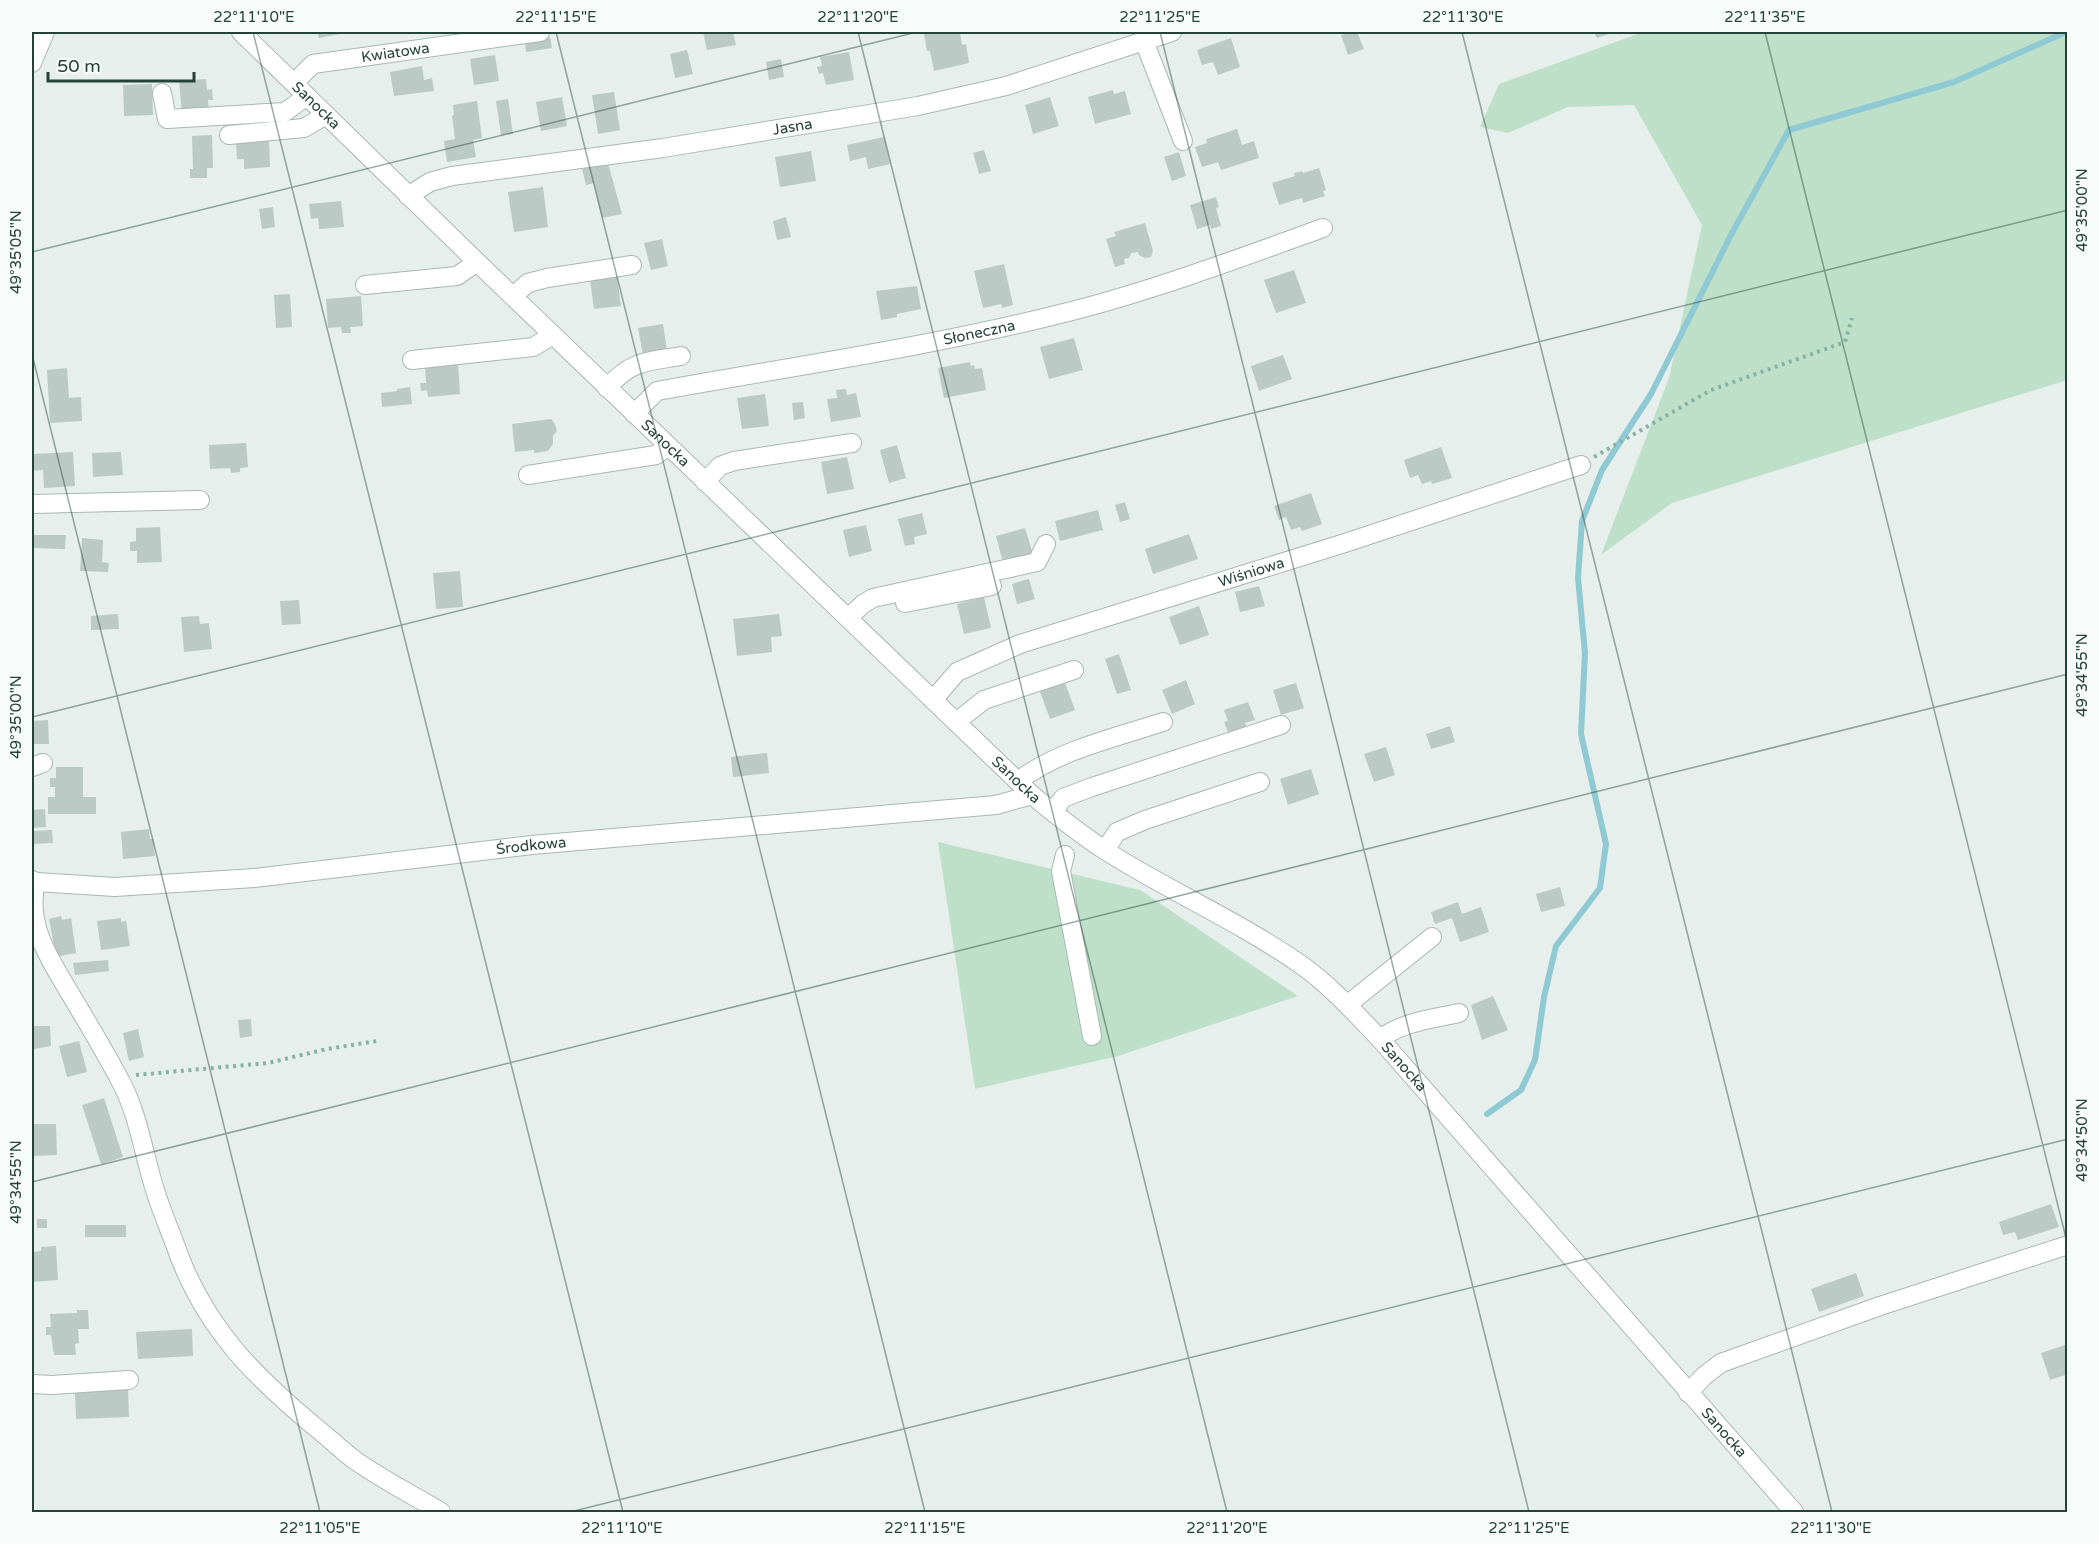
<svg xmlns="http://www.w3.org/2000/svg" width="2099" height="1544" viewBox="0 0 2099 1544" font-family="'Varela Round',sans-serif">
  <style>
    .green { fill: #bfe0c8 }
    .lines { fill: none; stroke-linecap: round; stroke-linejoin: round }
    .stream { stroke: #8ec9d4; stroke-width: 6 }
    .building { fill: #bbcac4 }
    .minor-casing { stroke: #a8b8b2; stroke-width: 20 }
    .path { stroke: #86b3a5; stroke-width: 4; stroke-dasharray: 3 4.5; stroke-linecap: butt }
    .minor { stroke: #fff; stroke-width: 18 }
    .ticks { fill: none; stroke: #24423a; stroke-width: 1.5; stroke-opacity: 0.45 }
    .labels { text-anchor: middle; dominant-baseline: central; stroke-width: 4.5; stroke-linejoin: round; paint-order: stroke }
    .street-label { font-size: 15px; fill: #24423a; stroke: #f7fbf9 }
    .neatline { fill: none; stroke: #24423a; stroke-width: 2 }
    .ticks-label { font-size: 15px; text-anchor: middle; fill: #24423a }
  </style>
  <rect width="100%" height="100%" fill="#e6efeb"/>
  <path class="green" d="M 1643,32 L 2067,32 L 2067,380 L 1672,503 L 1601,555 L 1669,378 L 1702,225 L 1634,105 L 1568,107 L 1508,133 L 1480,127 L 1499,84 Z
    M 938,842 L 1140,890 L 1298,996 L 1118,1056 L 975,1089 Z"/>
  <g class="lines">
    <path class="stream" d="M 1487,1114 L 1521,1090 L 1535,1060 L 1544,997 L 1556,946 L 1600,888 L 1606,844 L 1581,734 L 1585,653 L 1578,578 L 1582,521 L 1602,470 L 1651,394 L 1732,233 L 1789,130 L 1954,82 L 2066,32"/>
  </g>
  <path class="building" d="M 317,32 L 344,32 L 345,33 L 319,38 Z
    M 703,32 L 733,32 L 736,45 L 707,50 Z
    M 936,32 L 960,32 L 962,45 L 966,44 L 969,63 L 934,71 L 930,51 L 927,51 L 924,34 Z
    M 1352,32 L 1357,32 L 1364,49 L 1348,55 L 1341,35 Z
    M 1594,32 L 1615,32 L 1597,38 Z
    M 550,37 L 552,48 L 526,52 L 525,40 Z
    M 1231,38 L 1240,67 L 1218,75 L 1213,62 L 1202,65 L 1197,50 Z
    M 687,50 L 693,74 L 675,78 L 670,54 Z
    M 849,52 L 854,80 L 826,85 L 823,73 L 819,74 L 817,67 L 822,66 L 820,57 Z
    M 495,55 L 499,81 L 474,85 L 470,59 Z
    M 781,59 L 784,77 L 769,80 L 766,62 Z
    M 422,66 L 424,80 L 432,78 L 434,91 L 394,96 L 390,72 Z
    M 206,79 L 207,90 L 212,89 L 213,100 L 208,100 L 209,111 L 182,113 L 179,81 Z
    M 152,84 L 153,115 L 124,116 L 123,85 Z
    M 1113,90 L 1114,94 L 1125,91 L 1131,114 L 1095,124 L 1088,97 Z
    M 614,92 L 620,130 L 598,134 L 592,95 Z
    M 562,97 L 567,126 L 541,131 L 536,102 Z
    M 1050,97 L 1059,126 L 1033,134 L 1025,105 Z
    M 508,99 L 513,134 L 501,135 L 496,101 Z
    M 477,101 L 482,138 L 473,140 L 476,157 L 447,162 L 444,141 L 455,139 L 452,116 L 454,115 L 453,105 Z
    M 1237,129 L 1242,145 L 1254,141 L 1259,158 L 1221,170 L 1218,162 L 1202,167 L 1195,147 L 1207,143 L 1206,139 Z
    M 212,135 L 213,168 L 207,168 L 207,178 L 190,178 L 190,169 L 193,169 L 192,136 Z
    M 884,137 L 890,164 L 868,169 L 866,157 L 850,161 L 847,145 Z
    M 269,140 L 270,167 L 244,169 L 244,159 L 237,159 L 236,142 Z
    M 984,150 L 991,171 L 979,174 L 973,153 Z
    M 811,151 L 816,181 L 780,187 L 775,157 Z
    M 1179,152 L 1186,176 L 1172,181 L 1164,157 Z
    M 608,163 L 622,214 L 602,218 L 594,183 L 586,185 L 582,169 Z
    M 1319,168 L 1326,190 L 1323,191 L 1325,196 L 1303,203 L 1302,198 L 1279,205 L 1272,183 L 1295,176 L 1294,173 L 1302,171 L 1303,173 Z
    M 543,187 L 548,227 L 514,232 L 508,192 Z
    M 1216,197 L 1219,207 L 1216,208 L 1221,226 L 1211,229 L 1210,225 L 1197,229 L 1190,205 Z
    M 341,201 L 344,227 L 319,229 L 318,218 L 311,219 L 309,204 Z
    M 273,207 L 275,227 L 262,229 L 259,209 Z
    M 786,217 L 791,237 L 777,240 L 773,221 Z
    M 1145,223 L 1153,251 L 1151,257 L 1145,258 L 1139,255 L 1138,252 L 1131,253 L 1129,258 L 1124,259 L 1125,264 L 1115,267 L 1106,239 L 1116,236 L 1114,232 Z
    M 662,239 L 668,266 L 651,270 L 644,243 Z
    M 1004,264 L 1013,305 L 1002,308 L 1001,304 L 983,308 L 974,271 Z
    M 1294,270 L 1306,303 L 1276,313 L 1264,280 Z
    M 617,276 L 621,306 L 594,309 L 590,280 Z
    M 917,286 L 921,309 L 897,314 L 897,317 L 881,320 L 876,291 Z
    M 290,294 L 292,327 L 276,328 L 274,295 Z
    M 361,296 L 363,326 L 350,327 L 351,333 L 342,333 L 341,327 L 328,328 L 326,299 Z
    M 663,324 L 667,351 L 643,355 L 638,328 Z
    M 1074,338 L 1083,370 L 1049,379 L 1040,347 Z
    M 1283,355 L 1292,379 L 1259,391 L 1251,366 Z
    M 970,362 L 971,366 L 974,365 L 975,369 L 982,368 L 986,390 L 944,398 L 938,368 Z
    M 458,364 L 460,394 L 428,397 L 427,390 L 421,391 L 420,383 L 426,383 L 425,367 Z
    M 67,368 L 69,398 L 81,397 L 82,421 L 50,423 L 47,370 Z
    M 410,387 L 412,404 L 382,407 L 381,393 L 397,391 L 397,389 Z
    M 846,389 L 847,395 L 856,393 L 861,417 L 831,422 L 827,399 L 837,398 L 836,390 Z
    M 765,394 L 769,426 L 742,429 L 737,398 Z
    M 803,402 L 805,418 L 794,420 L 792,403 Z
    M 551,419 L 555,424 L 557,431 L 553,436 L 553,444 L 548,451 L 534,453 L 534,450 L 515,452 L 512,424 Z
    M 246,443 L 248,467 L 240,468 L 240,472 L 231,473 L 230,468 L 210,469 L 209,445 Z
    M 897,445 L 906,478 L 889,483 L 880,450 Z
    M 1441,447 L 1452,478 L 1432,484 L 1431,481 L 1422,484 L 1418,475 L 1410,478 L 1404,460 Z
    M 73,452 L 75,486 L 44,488 L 43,470 L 32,471 L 32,454 Z
    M 121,452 L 123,475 L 93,477 L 92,453 Z
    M 847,457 L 854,489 L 827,494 L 821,462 Z
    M 1311,493 L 1322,524 L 1302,531 L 1300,527 L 1291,530 L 1286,517 L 1279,520 L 1274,506 Z
    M 1125,502 L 1130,519 L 1120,522 L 1115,505 Z
    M 1098,510 L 1103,530 L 1060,541 L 1055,521 Z
    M 922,513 L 927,534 L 914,537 L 915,544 L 905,546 L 898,519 Z
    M 866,525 L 872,551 L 849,557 L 843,530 Z
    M 160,527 L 162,562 L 137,563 L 137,551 L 130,551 L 130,542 L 136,541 L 136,528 Z
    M 1025,528 L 1033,554 L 1003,563 L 996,536 Z
    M 1189,534 L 1198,559 L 1153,574 L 1145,549 Z
    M 32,535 L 66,535 L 65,549 L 32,548 Z
    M 82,538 L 103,540 L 102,562 L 109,563 L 108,572 L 80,571 Z
    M 460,571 L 463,607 L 436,609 L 433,573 Z
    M 1029,579 L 1035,599 L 1017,604 L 1012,584 Z
    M 1259,586 L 1265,606 L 1240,612 L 1235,592 Z
    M 984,597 L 991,628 L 964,634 L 957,604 Z
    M 299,600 L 301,624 L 282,625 L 280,601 Z
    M 1199,606 L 1209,635 L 1180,645 L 1169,617 Z
    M 118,614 L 119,629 L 91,630 L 91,616 Z
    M 779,614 L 782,636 L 771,637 L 772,652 L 737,656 L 733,619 Z
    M 199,616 L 200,624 L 209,623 L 212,649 L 184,652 L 181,617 Z
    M 1119,654 L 1131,690 L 1117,694 L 1105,659 Z
    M 1064,680 L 1075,710 L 1050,719 L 1039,689 Z
    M 1186,680 L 1195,704 L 1172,714 L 1162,690 Z
    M 1296,683 L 1304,708 L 1281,715 L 1273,690 Z
    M 1248,702 L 1255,720 L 1245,723 L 1247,728 L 1229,734 L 1224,722 L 1228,721 L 1224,710 Z
    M 48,720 L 49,744 L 32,744 L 32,721 Z
    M 1450,726 L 1455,742 L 1431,749 L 1426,734 Z
    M 1386,747 L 1395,775 L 1374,782 L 1364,754 Z
    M 767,753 L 769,773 L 733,777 L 731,757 Z
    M 56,767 L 83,767 L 83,797 L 96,797 L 96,814 L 48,814 L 48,797 L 55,797 L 55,787 L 50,787 L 50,778 L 56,778 Z
    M 1311,769 L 1319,794 L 1288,805 L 1280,779 Z
    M 45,809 L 46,827 L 33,828 L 32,810 Z
    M 149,829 L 150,839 L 153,839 L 155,856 L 123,859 L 121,832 Z
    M 52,830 L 53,843 L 32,844 L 32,831 Z
    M 1560,887 L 1565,906 L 1541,912 L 1536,894 Z
    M 1458,902 L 1462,914 L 1481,907 L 1489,932 L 1460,942 L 1452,918 L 1435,924 L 1431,912 Z
    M 61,916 L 62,920 L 71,918 L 76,953 L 56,957 L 49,919 Z
    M 121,918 L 121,922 L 126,921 L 130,946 L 101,950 L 97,921 Z
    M 108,960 L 109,971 L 75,975 L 73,963 Z
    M 1493,996 L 1508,1030 L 1482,1040 L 1471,1005 Z
    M 251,1019 L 252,1036 L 240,1038 L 238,1020 Z
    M 32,1026 L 50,1026 L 51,1046 L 34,1049 L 34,1056 L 32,1056 Z
    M 138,1029 L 144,1057 L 129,1061 L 123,1033 Z
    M 79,1041 L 87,1072 L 67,1077 L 59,1046 Z
    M 104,1098 L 123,1157 L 101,1164 L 82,1105 Z
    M 32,1124 L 56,1124 L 57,1155 L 32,1156 Z
    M 2051,1204 L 2059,1227 L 2018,1240 L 2015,1232 L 2003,1235 L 1999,1222 Z
    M 37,1219 L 47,1219 L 47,1228 L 37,1228 Z
    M 85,1225 L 126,1225 L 126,1237 L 85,1237 Z
    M 56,1246 L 58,1280 L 32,1282 L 32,1252 L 41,1251 L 41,1247 Z
    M 1856,1273 L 1864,1296 L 1819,1312 L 1811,1289 Z
    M 77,1310 L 88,1310 L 89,1329 L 78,1329 L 79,1343 L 75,1344 L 76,1355 L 54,1355 L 51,1335 L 46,1335 L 46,1327 L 51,1327 L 50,1314 L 77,1313 Z
    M 192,1329 L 193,1356 L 138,1359 L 136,1332 Z
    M 2068,1344 L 2068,1374 L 2050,1380 L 2041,1353 Z
    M 128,1389 L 129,1417 L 76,1419 L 75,1392 Z"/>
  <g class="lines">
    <defs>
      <g id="minor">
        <path id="s1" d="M 241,32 L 477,262 L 1032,795 C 1056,815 1080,834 1106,851 C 1169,891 1238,921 1300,964 C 1330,985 1355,1013 1380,1039 L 1794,1512"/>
        <path d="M 1144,41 L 1183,141"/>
        <path d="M 32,63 L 45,32"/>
        <path id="s2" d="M 294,83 L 313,64 L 540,32"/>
        <path d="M 162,93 L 167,119 L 285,112 L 307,96"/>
        <path d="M 229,135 L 304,128 L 326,115"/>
        <path id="s3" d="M 408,196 L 430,182 L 452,176 L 663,148 L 918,106 L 1006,86 L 1172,32"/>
        <path d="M 365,285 L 457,276 L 477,262"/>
        <path d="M 513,296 L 528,283 L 547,278 L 632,265"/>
        <path d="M 412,360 L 533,347 L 553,335"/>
        <path d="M 607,388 C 632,360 646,362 681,356"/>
        <path id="s4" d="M 634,414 L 657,391 C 795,366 935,346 1072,311 C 1157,289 1240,258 1323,228"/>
        <path d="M 528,475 L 656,455 L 668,446"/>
        <path d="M 705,482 L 720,466 L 734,461 L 852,443"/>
        <path d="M 32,504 L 200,500"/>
        <path d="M 905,603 L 992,586"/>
        <path d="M 848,618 L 863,604 L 873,598 L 1037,562 L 1046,544"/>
        <path id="s5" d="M 933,700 L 957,672 L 1020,644 L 1345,543 L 1581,465"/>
        <path d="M 956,722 L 984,700 L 1074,670"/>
        <path d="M 32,767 L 43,763"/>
        <path d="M 1018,781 C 1059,750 1114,738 1163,722"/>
        <path d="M 1053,812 L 1063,798 L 1092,787 L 1281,725"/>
        <path d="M 1105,850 L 1117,832 L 1145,820 L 1260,782"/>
        <path d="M 1065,855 L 1061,871 L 1092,1036"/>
        <path id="s6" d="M 32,880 L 36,882 L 115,887 L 254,878 L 532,845 L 996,805 L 1032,795"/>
        <path d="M 36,882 C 25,925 51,961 71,995 C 89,1025 107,1055 123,1086 C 139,1118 144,1156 155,1190 C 162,1213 172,1235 180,1258 C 209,1331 254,1376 314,1426 C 328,1437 341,1450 356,1461 C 383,1480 413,1495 441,1512"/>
        <path d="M 1347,1005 L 1432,937"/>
        <path d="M 1380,1039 C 1402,1022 1432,1019 1459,1013"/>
        <path d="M 32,1384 L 52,1385 L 129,1380"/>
        <path d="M 1688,1393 L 1704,1376 L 1721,1363 L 1880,1306 L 2068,1245"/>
      </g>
    </defs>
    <use href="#minor" class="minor-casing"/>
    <path class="path" d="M 1594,457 L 1711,390 L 1845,342 L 1852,318
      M 136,1075 L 268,1063 L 327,1049 L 377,1041"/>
    <use href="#minor" class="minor"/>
  </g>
  <path class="ticks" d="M 253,32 L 623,1512M 556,32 L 925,1512M 858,32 L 1227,1512M 1160,32 L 1529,1512M 1462,32 L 1832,1512M 1765,32 L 2068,1246M 2067,32 L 2068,34M 32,252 L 917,32M 32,354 L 320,1512M 32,717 L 2068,210M 32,1182 L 2068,674M 570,1512 L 2068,1139"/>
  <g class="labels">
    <g class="street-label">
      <text stroke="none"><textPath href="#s2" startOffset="110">Kwiatowa</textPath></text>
      <text stroke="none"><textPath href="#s1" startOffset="105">Sanocka</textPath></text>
      <text stroke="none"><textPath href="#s3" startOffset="393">Jasna</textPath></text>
      <text stroke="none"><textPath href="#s4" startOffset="360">Słoneczna</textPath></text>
      <text stroke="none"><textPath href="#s1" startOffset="591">Sanocka</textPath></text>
      <text stroke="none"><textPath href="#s5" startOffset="348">Wiśniowa</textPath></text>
      <text stroke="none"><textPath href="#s1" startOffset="1077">Sanocka</textPath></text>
      <text stroke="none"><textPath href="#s6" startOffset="502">Środkowa</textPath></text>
      <text stroke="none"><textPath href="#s1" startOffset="1563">Sanocka</textPath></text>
      <text stroke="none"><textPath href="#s1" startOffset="2049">Sanocka</textPath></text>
    </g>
  </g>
  <rect width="2099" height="1544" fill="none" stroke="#f7fbf9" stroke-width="66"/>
  <path d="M48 72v9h146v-9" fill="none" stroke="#24423a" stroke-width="3"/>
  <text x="57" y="72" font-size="18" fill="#24423a" stroke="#f7fbf9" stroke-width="4.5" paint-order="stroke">50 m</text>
  <rect x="33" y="33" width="2033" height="1478" class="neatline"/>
  <g class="ticks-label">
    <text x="254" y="22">22°11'10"E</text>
    <text x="556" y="22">22°11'15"E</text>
    <text x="858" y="22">22°11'20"E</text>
    <text x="1160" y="22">22°11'25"E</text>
    <text x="1463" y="22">22°11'30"E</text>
    <text x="1765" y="22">22°11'35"E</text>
    <text transform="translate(2082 210) rotate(-90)" y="5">49°35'00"N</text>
    <text transform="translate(16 252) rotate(-90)" y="5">49°35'05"N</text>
    <text transform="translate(2082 675) rotate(-90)" y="5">49°34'55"N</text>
    <text transform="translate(16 717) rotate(-90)" y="5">49°35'00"N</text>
    <text transform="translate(2082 1140) rotate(-90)" y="5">49°34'50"N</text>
    <text transform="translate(16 1182) rotate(-90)" y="5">49°34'55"N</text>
    <text x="320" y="1533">22°11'05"E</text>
    <text x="622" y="1533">22°11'10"E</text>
    <text x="925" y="1533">22°11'15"E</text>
    <text x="1227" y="1533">22°11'20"E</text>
    <text x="1529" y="1533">22°11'25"E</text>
    <text x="1831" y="1533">22°11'30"E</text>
  </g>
</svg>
